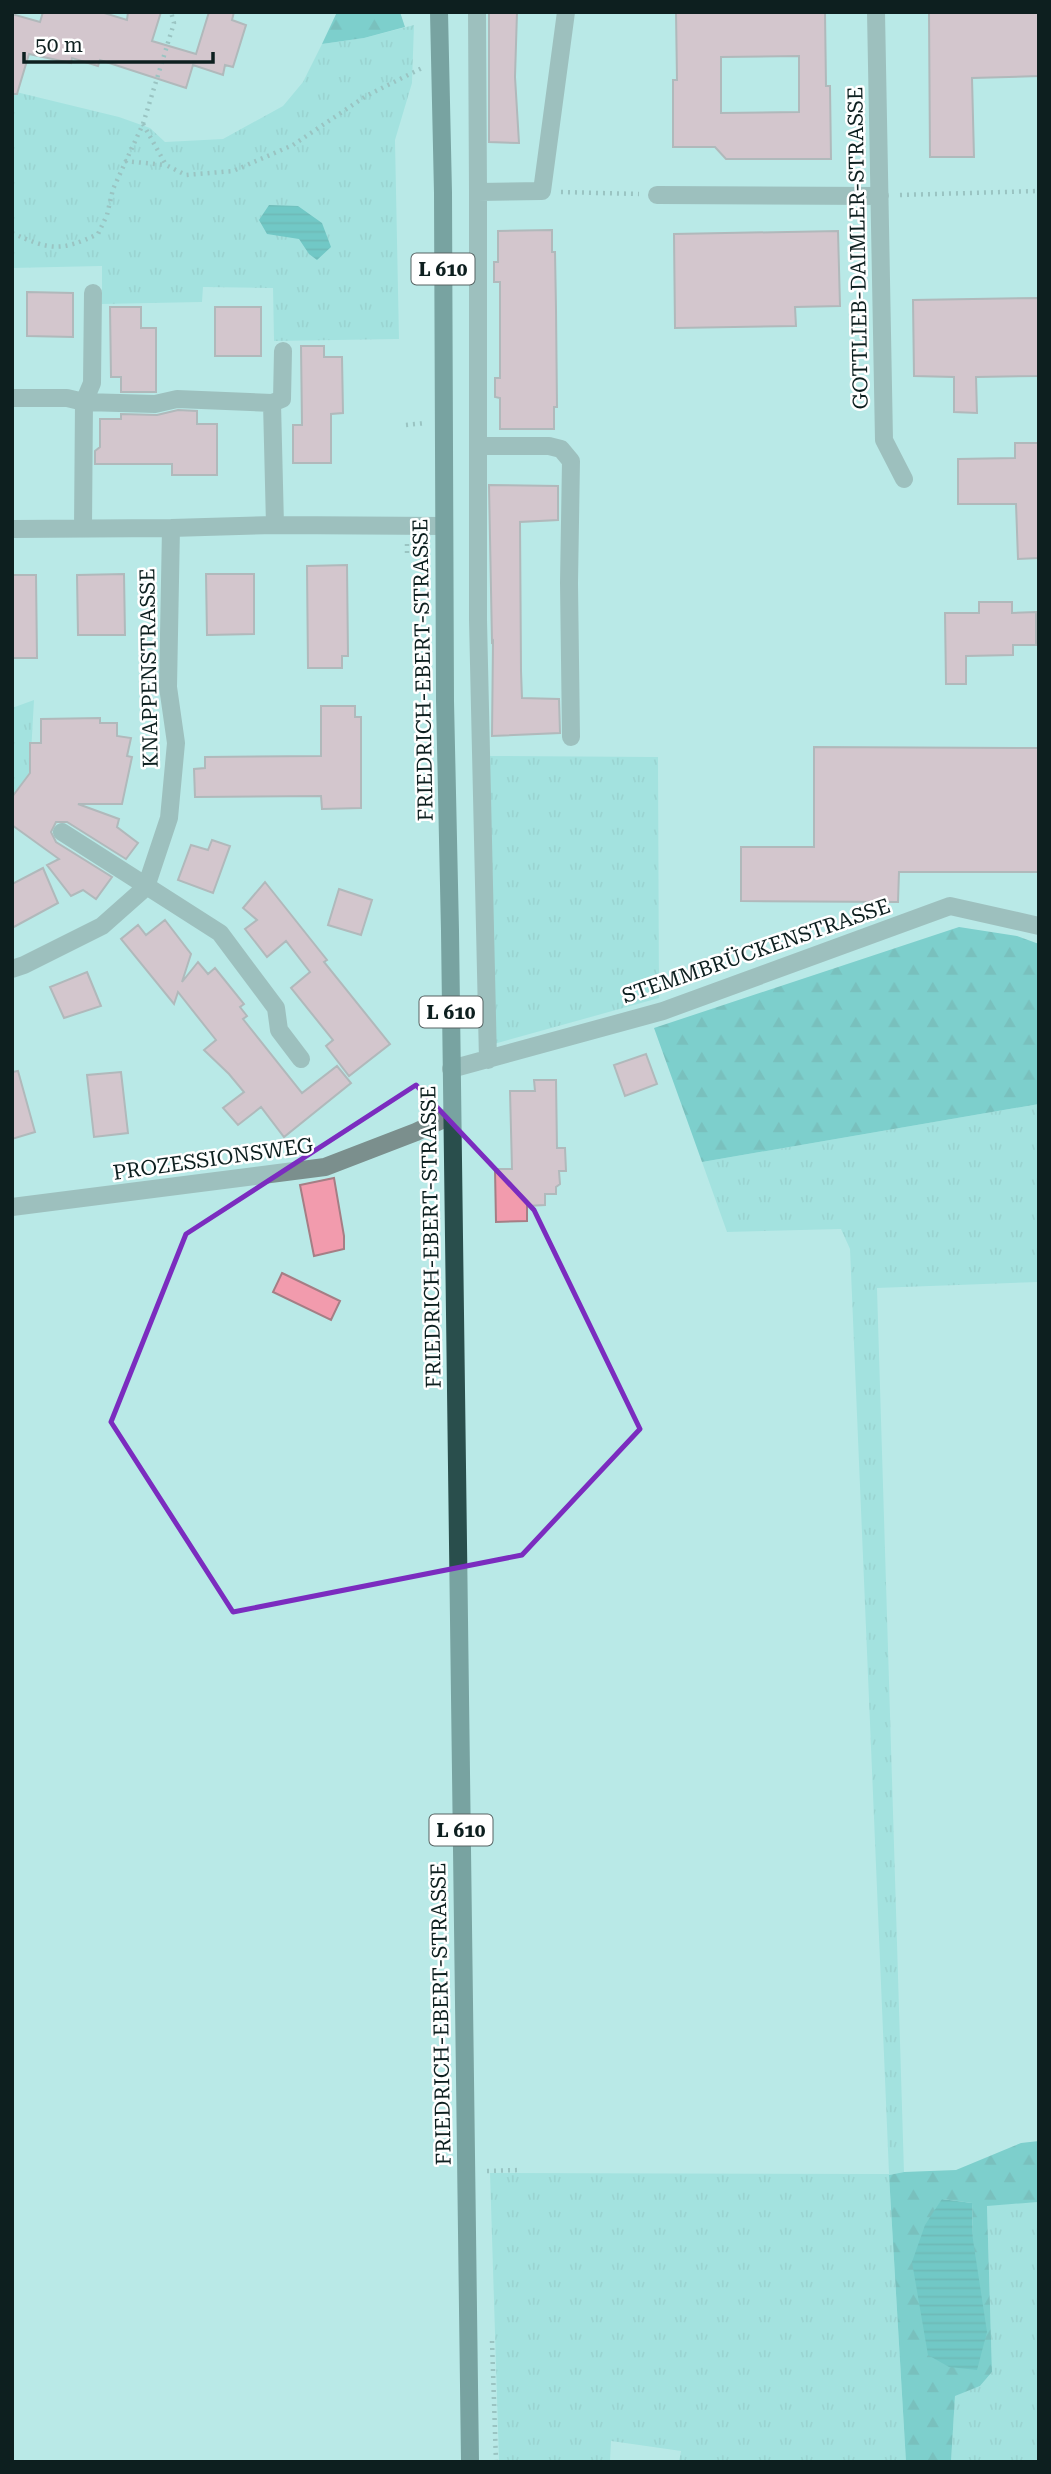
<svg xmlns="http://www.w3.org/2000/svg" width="1051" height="2474" viewBox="0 0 1051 2474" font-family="'Roboto Serif',serif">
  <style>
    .grass { fill: url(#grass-tufts) }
    .forest { fill: url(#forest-firs); fill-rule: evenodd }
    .water { fill: url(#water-rules) }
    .building { fill: #f29bad; stroke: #a57e85; stroke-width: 2; fill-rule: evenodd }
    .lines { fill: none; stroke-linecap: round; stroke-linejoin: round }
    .path { stroke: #739796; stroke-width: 4.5; stroke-dasharray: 2 5; stroke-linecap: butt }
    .minor { stroke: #7b8f8d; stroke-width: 18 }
    .major { stroke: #294e4c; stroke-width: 18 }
    .marked { fill: none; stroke: #7b2cbf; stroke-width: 5; stroke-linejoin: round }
    .labels { text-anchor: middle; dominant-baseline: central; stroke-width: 5; stroke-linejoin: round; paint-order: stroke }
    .shield { fill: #fff; stroke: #566262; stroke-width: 2 }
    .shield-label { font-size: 19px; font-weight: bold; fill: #0d1f1f }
    .street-label { font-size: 21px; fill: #0d1f1f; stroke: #fff }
  </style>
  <defs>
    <pattern id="grass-tufts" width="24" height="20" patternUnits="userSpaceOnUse" patternTransform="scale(1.75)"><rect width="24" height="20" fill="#88dad6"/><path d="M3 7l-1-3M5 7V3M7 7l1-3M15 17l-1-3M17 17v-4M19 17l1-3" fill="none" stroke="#74bbb7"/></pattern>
    <pattern id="forest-firs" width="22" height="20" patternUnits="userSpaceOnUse" patternTransform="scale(1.75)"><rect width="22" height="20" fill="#33b0ac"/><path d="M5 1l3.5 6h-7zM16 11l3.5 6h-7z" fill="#2a8f8b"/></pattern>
    <pattern id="water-rules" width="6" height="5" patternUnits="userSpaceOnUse" patternTransform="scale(1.75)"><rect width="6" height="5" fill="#19a09d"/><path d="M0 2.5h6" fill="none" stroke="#15827f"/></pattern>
  </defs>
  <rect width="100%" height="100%" fill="#b9e9e7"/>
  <path class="grass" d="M 414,25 L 412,83 L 395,140 L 399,339 L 274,341 L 273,288 L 203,287 L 202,302 L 102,304 L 102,266 L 12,268 L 12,91 L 119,117 L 150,128 L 165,142 L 223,139 L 283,106 L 303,82 L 322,44 L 364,38 Z
    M 34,700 L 30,772 L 12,796 L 12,708 Z
    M 489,756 L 658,757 L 659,998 L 494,1044 Z
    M 1039,1104 L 1039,1282 L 877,1288 L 904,2172 L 889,2175 L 906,2462 L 679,2462 L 681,2451 L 611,2441 L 610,2462 L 499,2462 L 490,2173 L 889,2174 L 850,1249 L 841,1229 L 727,1232 L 702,1162 Z
    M 1039,2202 L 1039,2462 L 951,2462 L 955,2395 L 980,2386 L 992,2372 L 987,2205 Z"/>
  <path class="forest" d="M 337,12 L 400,12 L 405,27 L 364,38 L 322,44 Z
    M 959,927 L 1017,936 L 1039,944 L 1039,1104 L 702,1162 L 654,1028 Z
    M 1039,2141 L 1039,2202 L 987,2206 L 992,2372 L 980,2386 L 955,2396 L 951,2462 L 906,2462 L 889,2175 L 904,2172 L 956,2170 L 1021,2143 ZM 942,2199 L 972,2203 L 973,2240 Z"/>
  <path class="water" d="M 269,205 L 298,206 L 322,223 L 331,247 L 317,260 L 309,254 L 299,239 L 267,234 L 259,220 Z
    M 942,2199 L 972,2203 L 973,2240 L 987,2332 L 977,2370 L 949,2367 L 928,2355 L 912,2262 L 925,2225 Z"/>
  <path class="building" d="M 43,12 L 101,12 L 127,20 L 128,12 L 161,12 L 152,41 L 196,54 L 209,12 L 234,12 L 232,20 L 246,25 L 233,67 L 225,65 L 223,75 L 193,65 L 186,88 L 100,60 L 98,66 L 72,58 L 71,63 L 29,54 L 17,94 L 12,94 L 12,14 L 40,22 Z
    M 489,12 L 517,12 L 515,77 L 519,143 L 489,142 Z
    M 676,12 L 825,12 L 826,86 L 830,86 L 831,159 L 726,159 L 715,147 L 673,147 L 673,80 L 677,80 ZM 799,56 L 799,112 L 721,113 L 721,57 Z
    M 929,12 L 1039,12 L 1039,76 L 972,78 L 974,157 L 930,157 Z
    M 552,230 L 552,252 L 555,252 L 556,309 L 557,407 L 554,407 L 554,429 L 500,429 L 500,398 L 495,397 L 495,378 L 500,378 L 500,282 L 494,282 L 494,262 L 498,262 L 498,231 Z
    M 838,231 L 840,306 L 795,307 L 796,326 L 675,328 L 674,234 Z
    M 27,292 L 73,293 L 73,337 L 27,336 Z
    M 1039,298 L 1039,376 L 976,377 L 977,413 L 954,412 L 954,377 L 914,376 L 913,300 Z
    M 110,307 L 141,307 L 141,328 L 156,328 L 156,392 L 121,392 L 121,377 L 111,377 Z
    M 215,307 L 261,307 L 261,356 L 215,356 Z
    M 301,346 L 324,346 L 324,357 L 342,357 L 343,413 L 331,414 L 331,463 L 293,463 L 293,425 L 302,425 Z
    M 178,410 L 197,411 L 197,424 L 217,424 L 217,475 L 172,475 L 172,464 L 95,464 L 95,451 L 100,447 L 100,419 L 121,419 L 121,414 L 157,415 Z
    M 1015,443 L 1039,443 L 1039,558 L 1018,559 L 1016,504 L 958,504 L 958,459 L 1015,458 Z
    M 489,485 L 558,486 L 558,520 L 520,522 L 521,671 L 522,698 L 559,699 L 560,733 L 492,736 L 493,641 L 492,642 Z
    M 347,565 L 348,656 L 342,656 L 342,668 L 308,668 L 307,566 Z
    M 124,574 L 125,635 L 78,635 L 77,575 Z
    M 206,574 L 254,574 L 254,634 L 207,635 Z
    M 12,575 L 36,575 L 37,658 L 12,658 Z
    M 979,602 L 1012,602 L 1012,613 L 1036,612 L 1036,645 L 1013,645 L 1013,655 L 966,656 L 966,684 L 946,684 L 945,613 L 979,613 Z
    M 321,706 L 355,706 L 355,717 L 361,717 L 361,808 L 322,809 L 321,796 L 195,797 L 194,769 L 205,768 L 205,757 L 321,756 Z
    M 100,718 L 100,723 L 117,723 L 117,736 L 131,738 L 127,756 L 132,757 L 122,804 L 78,804 L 119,819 L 117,827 L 138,843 L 126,859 L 67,822 L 56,822 L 51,832 L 56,842 L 112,877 L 96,899 L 83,890 L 71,896 L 47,865 L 59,859 L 12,825 L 12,797 L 30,773 L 30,743 L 41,743 L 41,719 Z
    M 814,747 L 1039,748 L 1039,872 L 899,872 L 898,902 L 741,901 L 741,847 L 814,847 Z
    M 212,840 L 230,846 L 213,893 L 178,880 L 191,845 L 208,850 Z
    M 43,868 L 58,903 L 12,928 L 12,884 Z
    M 265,882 L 327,960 L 324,962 L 390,1044 L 349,1076 L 326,1046 L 333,1040 L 291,988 L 310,972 L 286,941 L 267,957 L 245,929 L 257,920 L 243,908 Z
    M 339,889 L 372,900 L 361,935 L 328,925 Z
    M 165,920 L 191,954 L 182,982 L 198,962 L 208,974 L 215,968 L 244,1004 L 240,1007 L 247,1016 L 243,1019 L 302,1093 L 337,1066 L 351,1083 L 284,1137 L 261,1107 L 238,1125 L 223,1108 L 244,1092 L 229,1074 L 204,1050 L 216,1040 L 178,992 L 174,1004 L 121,939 L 138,925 L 146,935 Z
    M 87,972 L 101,1006 L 64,1018 L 50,987 Z
    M 646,1054 L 657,1084 L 625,1096 L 614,1065 Z
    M 18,1071 L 35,1132 L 12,1139 L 12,1072 Z
    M 121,1072 L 128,1133 L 94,1137 L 87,1075 Z
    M 534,1080 L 556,1080 L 557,1148 L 565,1148 L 566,1171 L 559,1171 L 560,1184 L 556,1187 L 556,1194 L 545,1194 L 545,1205 L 527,1206 L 527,1221 L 496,1222 L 495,1169 L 512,1169 L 510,1091 L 535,1091 Z
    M 334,1178 L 344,1236 L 344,1249 L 314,1256 L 300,1185 Z
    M 282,1273 L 340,1301 L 331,1320 L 273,1292 Z"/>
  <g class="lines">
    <path class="path" d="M 143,124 L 166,165 L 186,175 L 233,171 L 293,145 L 366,96 L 422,68
      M 125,161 L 165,165
      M 561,192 L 639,194
      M 900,195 L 1039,191
      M 12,233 C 50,250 60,252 98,234 L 107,215 L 113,189 L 143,124 L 174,23 L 171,12
      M 406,425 L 426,423
      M 407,544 L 407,555
      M 487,2171 L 520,2170
      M 492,2341 L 496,2462"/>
    <path class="minor" d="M 477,12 L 478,192
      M 876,12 L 884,440 L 904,479
      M 657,195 L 880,196
      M 12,398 L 67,398 L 84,402 L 92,383 L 93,293
      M 272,403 L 282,399 L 283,351
      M 478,446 L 549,446 L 561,449 L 571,461 L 569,583 L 571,737
      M 83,528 L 84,402 L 155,404 L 177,399 L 272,403 L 275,525
      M 12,529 L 171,528 L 275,525 L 444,526
      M 62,832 L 220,933 L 276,1008 L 279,1030 L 301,1059
      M 12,969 L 24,965 L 102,926 L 146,887 L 169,818 L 176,743 L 168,687 L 171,528
      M 488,1060 L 478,620 L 478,192 L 542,191 L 566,12
      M 451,1069 L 663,1011 L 950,906 L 1039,926
      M 12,1207 L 325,1167 L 416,1132 L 452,1115"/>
    <path class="major" d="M 439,12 L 443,193 L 445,701 L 450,931 L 470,2462"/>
  </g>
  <path d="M0 0H1051V2474H0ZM 416,1085 L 534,1210 L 640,1429 L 522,1555 L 233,1612 L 111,1422 L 186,1234 Z" fill="#b9e9e7" fill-opacity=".55" fill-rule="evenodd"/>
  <path class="marked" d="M 416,1085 L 534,1210 L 640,1429 L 522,1555 L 233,1612 L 111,1422 L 186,1234 Z"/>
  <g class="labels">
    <g class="shield">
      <rect x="411.5" y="253.5" width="63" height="31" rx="5"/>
      <rect x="419.5" y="996.5" width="63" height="31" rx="5"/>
      <rect x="429.5" y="1814.5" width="63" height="31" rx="5"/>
    </g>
    <g class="shield-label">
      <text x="443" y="269">L 610</text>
      <text x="451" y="1012">L 610</text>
      <text x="461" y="1830">L 610</text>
    </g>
    <g class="street-label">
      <text transform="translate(858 248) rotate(-91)">GOTTLIEB-DAIMLER-STRASSE</text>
      <text transform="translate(149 668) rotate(-91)">KNAPPENSTRASSE</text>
      <text transform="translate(423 670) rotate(-91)">FRIEDRICH-EBERT-STRASSE</text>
      <text transform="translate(756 951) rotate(-19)">STEMMBRÜCKENSTRASSE</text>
      <text transform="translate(213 1159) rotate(-8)">PROZESSIONSWEG</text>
      <text transform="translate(431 1237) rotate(-91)">FRIEDRICH-EBERT-STRASSE</text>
      <text transform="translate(441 2014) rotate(-91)">FRIEDRICH-EBERT-STRASSE</text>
    </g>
  </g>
  <rect width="1051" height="2474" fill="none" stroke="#0d1f1f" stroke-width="28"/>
  <path d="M24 52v10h189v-10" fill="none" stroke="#0d1f1f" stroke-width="3.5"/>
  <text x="35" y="52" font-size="21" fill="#0d1f1f" stroke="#ffffff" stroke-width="5" paint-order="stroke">50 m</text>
</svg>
